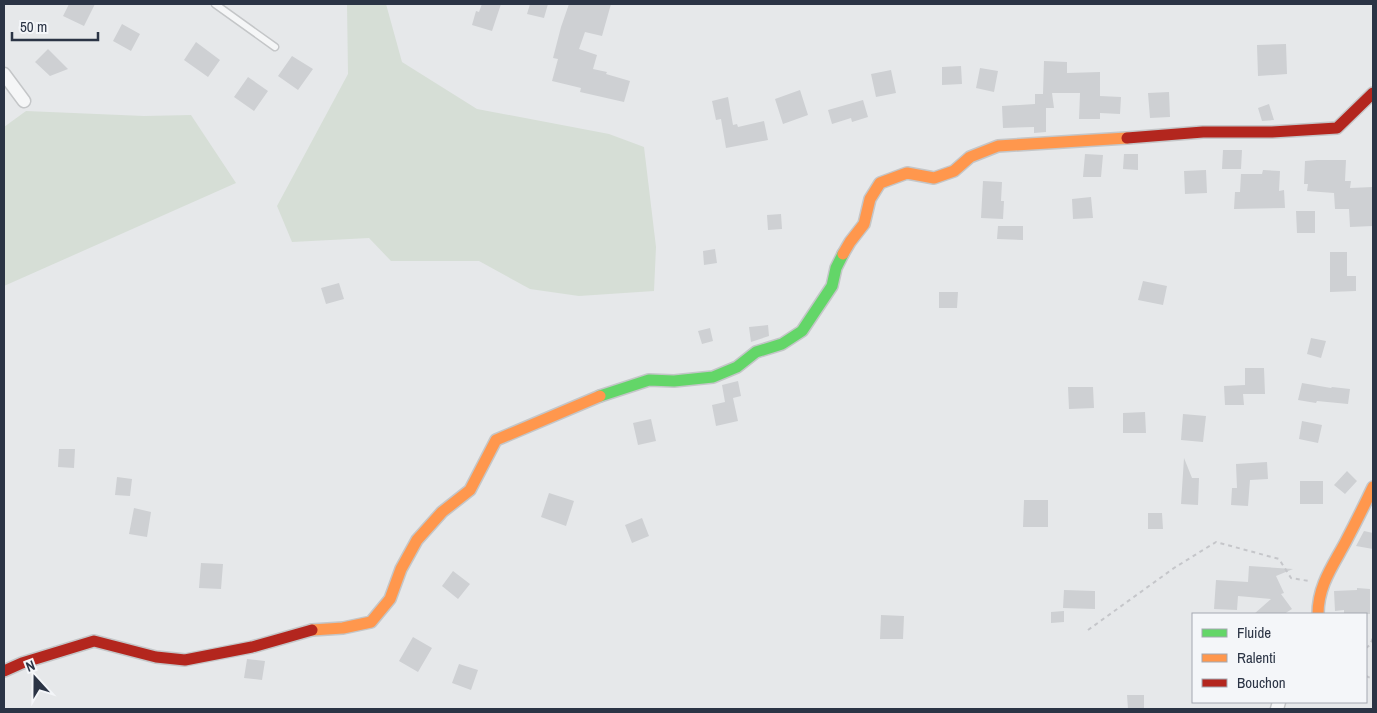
<svg xmlns="http://www.w3.org/2000/svg" width="1377" height="713" viewBox="0 0 1377 713" font-family="'Archivo Narrow',sans-serif">
  <style>
    .green { fill: #d6ded6 }
    .building { fill: #ced0d3 }
    .lines { fill: none; stroke-linecap: round; stroke-linejoin: round }
    .lane-casing { stroke: #c4c6c8; stroke-width: 9 }
    .street-casing { stroke: #c4c6c8; stroke-width: 15 }
    .fast-casing { stroke: #c4c6c8; stroke-width: 14 }
    .slow-casing { stroke: #c4c6c8; stroke-width: 14 }
    .jam-casing { stroke: #c4c6c8; stroke-width: 14 }
    .path { stroke: #c5c6ca; stroke-width: 2; stroke-dasharray: 4 4; stroke-linecap: butt }
    .lane { stroke: #f5f6f7; stroke-width: 6 }
    .street { stroke: #f5f6f7; stroke-width: 12 }
    .fast { stroke: #63d668; stroke-width: 11 }
    .slow { stroke: #ff974d; stroke-width: 11 }
    .jam { stroke: #b3261e; stroke-width: 11 }
  </style>
  <rect width="100%" height="100%" fill="#e6e8ea"/>
  <path class="green" d="M 347,4 L 386,4 L 402,62 L 477,109 L 609,134 L 644,147 L 656,247 L 654,291 L 579,296 L 530,289 L 479,261 L 391,261 L 369,238 L 292,242 L 277,206 L 348,74 Z
    M 26,111 L 144,116 L 191,115 L 236,183 L 4,286 L 4,127 Z"/>
  <path class="building" d="M 69,4 L 95,4 L 84,26 L 63,16 Z
    M 482,4 L 501,4 L 492,31 L 472,25 L 476,11 L 479,12 Z
    M 530,4 L 548,4 L 544,18 L 527,14 Z
    M 569,4 L 611,4 L 602,36 L 585,32 L 579,49 L 597,55 L 593,69 L 607,72 L 606,74 L 630,81 L 624,102 L 580,92 L 581,88 L 552,81 L 558,59 L 553,58 L 561,27 Z
    M 122,24 L 140,34 L 131,51 L 113,41 Z
    M 196,42 L 220,60 L 208,77 L 184,60 Z
    M 1286,44 L 1287,74 L 1258,76 L 1257,45 Z
    M 48,49 L 68,69 L 50,76 L 35,62 Z
    M 292,56 L 313,69 L 298,90 L 278,76 Z
    M 1044,61 L 1067,62 L 1067,73 L 1100,72 L 1100,96 L 1121,97 L 1120,114 L 1100,113 L 1100,119 L 1079,119 L 1080,93 L 1052,93 L 1054,108 L 1046,108 L 1046,132 L 1034,133 L 1034,127 L 1003,128 L 1002,106 L 1035,104 L 1035,94 L 1043,94 Z
    M 961,66 L 962,84 L 942,85 L 942,67 Z
    M 980,68 L 998,71 L 994,92 L 976,88 Z
    M 891,70 L 896,93 L 876,97 L 871,74 Z
    M 248,77 L 268,91 L 254,111 L 234,97 Z
    M 800,90 L 808,115 L 783,124 L 775,99 Z
    M 1169,92 L 1170,117 L 1150,118 L 1148,93 Z
    M 728,97 L 733,125 L 737,124 L 738,127 L 764,121 L 768,140 L 726,148 L 721,119 L 716,120 L 712,101 Z
    M 863,100 L 868,117 L 852,122 L 851,118 L 832,124 L 828,110 Z
    M 1269,104 L 1274,120 L 1262,121 L 1258,108 Z
    M 1223,150 L 1242,150 L 1241,169 L 1222,169 Z
    M 1085,154 L 1103,155 L 1101,177 L 1083,177 Z
    M 1124,154 L 1138,154 L 1138,170 L 1123,169 Z
    M 1317,160 L 1346,160 L 1345,181 L 1351,181 L 1350,188 L 1373,187 L 1373,226 L 1350,227 L 1349,209 L 1335,209 L 1334,193 L 1307,191 L 1308,184 L 1304,184 L 1305,161 Z
    M 1206,170 L 1207,193 L 1185,194 L 1184,171 Z
    M 1263,170 L 1280,171 L 1279,191 L 1284,190 L 1285,208 L 1234,209 L 1235,192 L 1240,192 L 1241,174 L 1262,174 Z
    M 983,181 L 1002,182 L 1001,201 L 1004,201 L 1003,219 L 981,218 Z
    M 1091,197 L 1093,218 L 1073,219 L 1072,199 Z
    M 1296,211 L 1315,211 L 1315,233 L 1297,233 Z
    M 781,214 L 782,229 L 768,230 L 767,215 Z
    M 998,226 L 1023,226 L 1023,240 L 997,239 Z
    M 715,249 L 717,263 L 704,265 L 703,251 Z
    M 1330,252 L 1347,252 L 1347,276 L 1356,276 L 1356,291 L 1330,292 Z
    M 1143,281 L 1167,286 L 1163,305 L 1138,300 Z
    M 339,283 L 344,299 L 326,304 L 321,288 Z
    M 939,292 L 958,292 L 957,308 L 939,308 Z
    M 768,325 L 769,336 L 751,342 L 749,327 Z
    M 710,328 L 713,341 L 702,344 L 698,331 Z
    M 1311,338 L 1326,341 L 1321,358 L 1307,354 Z
    M 1245,368 L 1264,368 L 1265,394 L 1243,394 L 1244,405 L 1225,405 L 1224,386 L 1245,385 Z
    M 738,381 L 741,396 L 733,398 L 738,421 L 716,426 L 712,405 L 725,402 L 722,385 Z
    M 1302,383 L 1331,388 L 1332,387 L 1350,389 L 1348,404 L 1317,401 L 1316,403 L 1298,400 Z
    M 1068,387 L 1093,387 L 1094,408 L 1069,409 Z
    M 1145,412 L 1146,433 L 1123,433 L 1123,413 Z
    M 1183,414 L 1206,416 L 1203,442 L 1181,440 Z
    M 651,419 L 656,441 L 638,445 L 633,423 Z
    M 1302,421 L 1322,425 L 1318,443 L 1299,439 Z
    M 59,449 L 75,449 L 74,468 L 58,467 Z
    M 1184,458 L 1192,478 L 1199,478 L 1198,505 L 1181,504 Z
    M 1267,462 L 1268,479 L 1250,480 L 1248,506 L 1231,505 L 1232,488 L 1237,488 L 1236,464 Z
    M 1347,471 L 1357,481 L 1345,494 L 1334,485 Z
    M 117,477 L 132,479 L 130,496 L 115,495 Z
    M 1300,481 L 1323,481 L 1323,504 L 1300,504 Z
    M 549,493 L 574,501 L 566,526 L 541,517 Z
    M 1024,500 L 1048,500 L 1048,527 L 1023,527 Z
    M 134,508 L 151,512 L 147,537 L 129,534 Z
    M 1148,513 L 1162,513 L 1163,529 L 1148,529 Z
    M 642,518 L 649,536 L 632,543 L 625,525 Z
    M 1364,531 L 1373,533 L 1373,549 L 1356,546 Z
    M 201,563 L 223,564 L 221,589 L 199,588 Z
    M 1249,566 L 1293,569 L 1276,576 L 1284,593 L 1281,594 L 1292,609 L 1284,614 L 1254,614 L 1271,599 L 1238,596 L 1237,610 L 1214,609 L 1216,580 L 1248,582 Z
    M 453,571 L 470,584 L 458,599 L 442,586 Z
    M 1357,588 L 1370,589 L 1370,614 L 1344,614 L 1344,610 L 1335,611 L 1334,591 L 1357,590 Z
    M 1064,590 L 1095,591 L 1095,609 L 1063,608 Z
    M 1064,611 L 1064,622 L 1051,623 L 1051,612 Z
    M 881,615 L 904,616 L 903,639 L 880,639 Z
    M 413,637 L 432,648 L 418,672 L 399,661 Z
    M 247,659 L 265,661 L 262,680 L 244,678 Z
    M 459,664 L 478,670 L 471,690 L 452,683 Z
    M 1127,695 L 1144,695 L 1144,709 L 1128,709 Z"/>
  <g class="lines">
    <defs>
      <path id="lane" d="M 215,4 L 275,47"/>
      <path id="street" d="M 4,74 L 24,101
        M 1277,709 L 1279,702"/>
      <path id="fast" d="M 600,396 L 649,380 L 674,381 L 713,377 L 737,367 L 756,352 L 782,344 L 802,331 L 832,286 L 836,268 L 843,254"/>
      <path id="slow" d="M 843,254 L 850,242 L 864,224 L 870,199 L 880,183 L 907,173 L 934,178 L 954,171 L 970,157 L 998,146 L 1127,138
        M 1318,614 C 1318,586 1332,567 1345,543 C 1355,524 1364,506 1373,487
        M 312,630 L 343,628 L 371,622 L 390,599 L 401,569 L 417,540 L 442,512 L 470,490 L 496,440 L 600,396"/>
      <path id="jam" d="M 1127,138 L 1203,132 L 1272,132 L 1337,128 L 1373,93
        M 4,671 L 22,663 L 94,641 L 156,657 L 185,660 L 252,647 L 312,630"/>
    </defs>
    <use href="#lane" class="lane-casing"/>
    <use href="#street" class="street-casing"/>
    <use href="#fast" class="fast-casing"/>
    <use href="#slow" class="slow-casing"/>
    <use href="#jam" class="jam-casing"/>
    <path class="path" d="M 1088,630 L 1174,568 L 1216,542 L 1279,559 L 1291,578 L 1309,581
      M 1366,648 L 1370,645 L 1373,638
      M 1366,676 L 1373,679"/>
    <use href="#lane" class="lane"/>
    <use href="#street" class="street"/>
    <use href="#fast" class="fast"/>
    <use href="#slow" class="slow"/>
    <use href="#jam" class="jam"/>
  </g>
  <rect width="1377" height="713" fill="none" stroke="#2b3445" stroke-width="10"/>
  <rect x="1192" y="613" width="175" height="90" fill="#f4f6f9" stroke="#a4a8b1"/>
  <rect x="1202" y="629" width="25" height="8" fill="#63d668" stroke="#a4a8b1"/>
  <text x="1237" y="638" font-size="15" fill="#2b3445">Fluide</text>
  <rect x="1202" y="654" width="25" height="8" fill="#ff974d" stroke="#a4a8b1"/>
  <text x="1237" y="663" font-size="15" fill="#2b3445">Ralenti</text>
  <rect x="1202" y="679" width="25" height="8" fill="#b3261e" stroke="#a4a8b1"/>
  <text x="1237" y="688" font-size="15" fill="#2b3445">Bouchon</text>
  <g transform="translate(35 678) rotate(339)" stroke="#f4f6f9" stroke-width="4" paint-order="stroke">
  <path d="M0-4L9 19L0 12L-9 19Z" fill="#2b3445"/>
  <text y="-8" font-size="14" font-weight="bold" text-anchor="middle" fill="#2b3445">N</text>
  </g>
  <path d="M12 32v8h86v-8" fill="none" stroke="#2b3445" stroke-width="2.5"/>
  <text x="20" y="32" font-size="15" fill="#2b3445" stroke="#f4f6f9" stroke-width="4" paint-order="stroke">50 m</text>
</svg>
